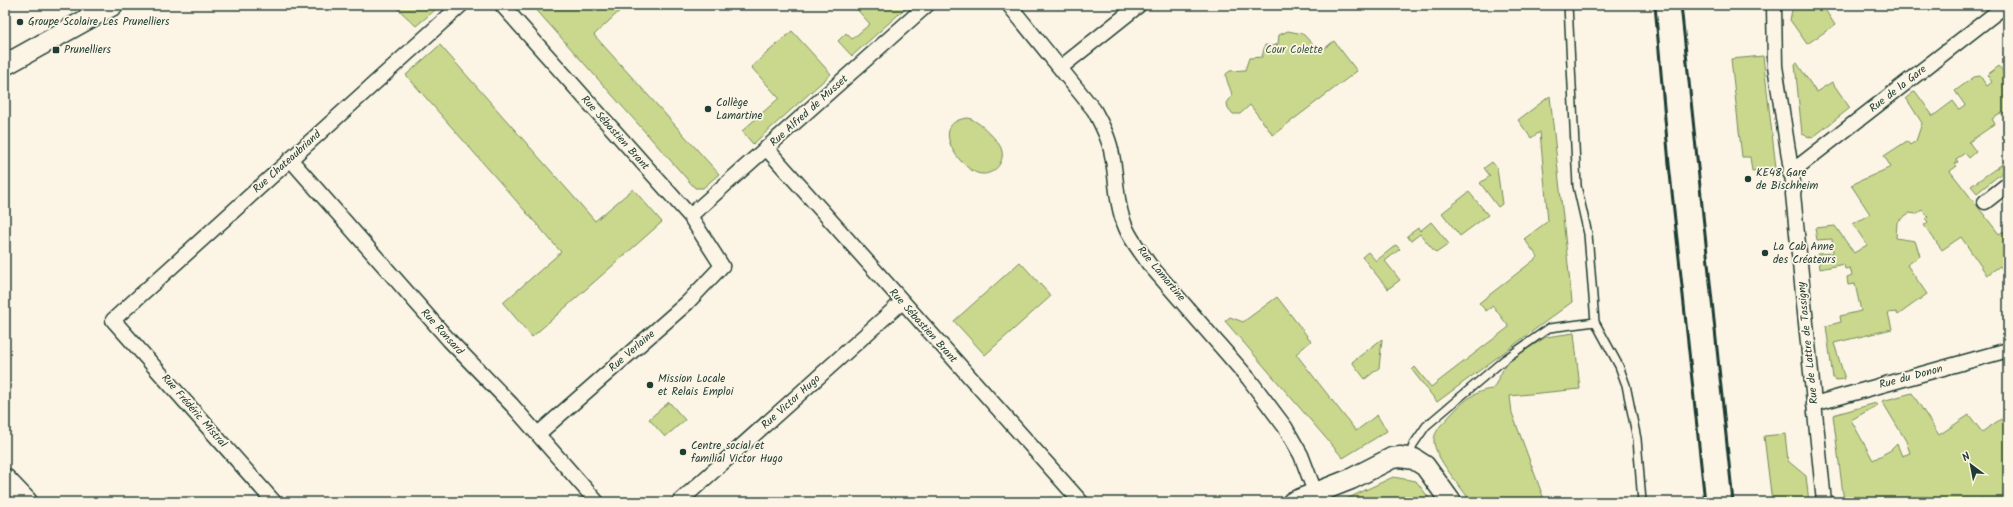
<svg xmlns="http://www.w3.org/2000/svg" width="2013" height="507" viewBox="0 0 2013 507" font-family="Kalam,sans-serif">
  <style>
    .green { fill: #c9d88c; stroke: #748a60 }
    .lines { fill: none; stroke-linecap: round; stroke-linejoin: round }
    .lane-casing { stroke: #1f3d34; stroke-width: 10 }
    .street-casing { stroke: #1f3d34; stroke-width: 17 }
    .secondary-casing { stroke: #1f3d34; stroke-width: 23 }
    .lane { stroke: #fcf5e5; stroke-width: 7 }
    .street { stroke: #fcf5e5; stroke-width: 14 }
    .secondary { stroke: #fcf5e5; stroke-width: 20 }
    .rail { stroke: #1f3d34; stroke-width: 3 }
    .poi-dot { fill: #1f3d34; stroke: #fcf5e5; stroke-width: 1.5 }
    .labels { text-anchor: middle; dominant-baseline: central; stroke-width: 3.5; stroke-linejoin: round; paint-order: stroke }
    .poi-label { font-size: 11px; fill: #1f3d34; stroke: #fcf5e5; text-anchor: start }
    .park-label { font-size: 11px; fill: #415c46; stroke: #fcf5e5 }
    .street-label { font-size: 11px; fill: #1f3d34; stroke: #fcf5e5 }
  </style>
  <rect width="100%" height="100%" fill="#fcf5e5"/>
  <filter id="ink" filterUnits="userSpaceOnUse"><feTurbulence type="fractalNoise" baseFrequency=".025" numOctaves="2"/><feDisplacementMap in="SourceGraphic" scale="8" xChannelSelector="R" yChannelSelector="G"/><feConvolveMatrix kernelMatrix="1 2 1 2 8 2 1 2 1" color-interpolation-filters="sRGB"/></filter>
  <g filter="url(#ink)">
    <path class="green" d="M 394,5 L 441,5 L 416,26 Z
      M 532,5 L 626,5 L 594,35 L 719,174 L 703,188 L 695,188 Z
      M 853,5 L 909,5 L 852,56 L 838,41 L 846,33 L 852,39 L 870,24 Z
      M 1793,5 L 1822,5 L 1835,25 L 1807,44 L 1790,20 Z
      M 792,31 L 831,74 L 753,144 L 742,131 L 779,98 L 751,67 Z
      M 1288,31 L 1303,34 L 1320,52 L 1334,41 L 1357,71 L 1273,135 L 1250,105 L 1240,114 L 1233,114 L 1228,108 L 1227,103 L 1232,96 C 1231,88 1226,82 1226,74 L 1230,71 L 1245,70 L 1249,58 L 1262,57 L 1265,45 L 1273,46 L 1278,44 L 1279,35 Z
      M 440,45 L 595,221 L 633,189 L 662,222 L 532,337 L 503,303 L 561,252 L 406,75 Z
      M 1763,56 L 1776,168 L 1752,171 L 1750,157 L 1742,157 L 1731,59 Z
      M 1797,63 L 1816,92 L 1832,82 L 1850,108 L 1812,138 L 1802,134 L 1795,64 Z
      M 1999,66 L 2007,77 L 2008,76 L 2008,117 L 2004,112 L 1992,119 L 1995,124 L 1969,142 L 1976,152 L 1969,158 L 1965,153 L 1956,159 L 1958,162 L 1955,164 L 1957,166 L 1950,171 L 1999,234 L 2004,231 L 2008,236 L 2008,277 L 2000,266 L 1987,275 L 1961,237 L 1942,250 L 1924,225 L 1928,222 L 1926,219 L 1928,217 L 1922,210 L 1916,214 L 1909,213 L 1897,222 L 1896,238 L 1915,241 L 1920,256 L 1907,265 L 1927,294 L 1898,315 L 1896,312 L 1888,313 L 1892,329 L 1834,343 L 1845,379 L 1837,380 L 1833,378 L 1826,326 L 1841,322 L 1840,316 L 1861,311 L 1855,284 L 1848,285 L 1847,277 L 1852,275 L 1850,268 L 1845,269 L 1844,264 L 1820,269 L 1818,254 L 1833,253 L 1832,239 L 1817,240 L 1815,228 L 1835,226 L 1854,253 L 1867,245 L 1853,224 L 1870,214 L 1851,185 L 1891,167 L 1884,156 L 1907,141 L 1910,145 L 1916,141 L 1922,123 L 1906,98 L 1915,91 L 1933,116 L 1953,101 L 1959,109 L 1965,105 L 1955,91 L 1974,77 L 1980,76 L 1987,86 L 1992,82 L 1987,75 Z
      M 1550,96 L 1572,302 L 1437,402 L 1412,370 L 1415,367 L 1431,387 L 1509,327 L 1493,306 L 1486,311 L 1479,303 L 1538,257 L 1524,239 L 1548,221 L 1540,132 L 1531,138 L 1518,120 Z
      M 968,118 C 978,120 997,139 1001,148 C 1006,160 996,174 983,174 C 963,175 925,122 968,118 Z
      M 2008,160 L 2008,168 L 1977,193 L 1971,186 Z
      M 1492,162 L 1497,168 L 1502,204 L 1498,207 L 1480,183 L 1490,176 L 1484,168 Z
      M 1469,192 L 1488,215 L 1460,236 L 1442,213 Z
      M 1431,222 L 1449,244 L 1436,253 L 1420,234 L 1411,241 L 1407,236 L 1418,228 L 1420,231 Z
      M 1396,245 L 1400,249 L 1385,261 L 1400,280 L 1388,289 L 1362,257 L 1368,252 L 1376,261 Z
      M 1020,262 L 1051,296 L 985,355 L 954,321 Z
      M 1277,297 L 1311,341 L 1296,354 L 1356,431 L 1377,415 L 1387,431 L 1343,458 L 1225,321 L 1230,317 L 1243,322 Z
      M 1574,333 L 1580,389 L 1510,396 L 1512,413 L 1545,502 L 1471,502 C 1462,488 1434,457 1434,441 C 1434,435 1437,431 1440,426 C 1455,411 1470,390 1493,389 L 1507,362 L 1546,337 Z
      M 1382,339 L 1379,368 L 1365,379 L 1352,362 Z
      M 1912,393 L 1939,435 L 1969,415 L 1982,432 L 2001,419 L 2008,428 L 2008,502 L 1984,502 L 1982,498 L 1975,502 L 1844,502 L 1833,415 L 1876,403 L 1878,405 L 1851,420 L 1873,460 L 1891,450 L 1897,444 L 1902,456 L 1910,453 L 1906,441 L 1882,401 Z
      M 669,402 L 685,420 L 665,437 L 649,419 Z
      M 1785,434 L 1788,461 L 1806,476 L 1809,502 L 1772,502 L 1764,436 Z
      M 1393,477 L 1416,481 L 1432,502 L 1340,502 Z"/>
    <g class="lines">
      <defs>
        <path id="lane" d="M 1568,5 L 1577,186 L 1588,234 L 1595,322 L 1619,366 L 1626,385 L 1637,439 L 1642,502
          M 1409,457 L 1413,445 L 1426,426 L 1505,359 L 1549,328 L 1595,322"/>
        <path id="street" d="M 502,5 L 690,216 L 722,266 L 687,303 L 538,434
          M 1009,5 L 1094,110 C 1101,123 1108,136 1111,150 C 1117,175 1115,203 1126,228 C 1131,240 1141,252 1149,264 L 1249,379 L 1285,427 L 1301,455 L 1315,492
          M 1774,5 L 1775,66 L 1794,189 L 1793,194 L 1824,502
          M 1060,68 L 1139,5
          M 767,149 L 1081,502
          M 290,159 L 449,340 L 512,405 L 597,502
          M 1790,173 L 2006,5
          M 1985,202 L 2008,184
          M 690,216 L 927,5
          M 1814,404 L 2008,350
          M 274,502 L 113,320 L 461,5
          M 679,502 L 902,302"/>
        <path id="secondary" d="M 5,65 L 113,5
          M 5,479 L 27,502
          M 1293,502 L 1351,479 L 1392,458 L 1400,457 L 1414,459 L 1425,466 L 1451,502"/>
      </defs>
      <use href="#lane" class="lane-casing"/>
      <use href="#street" class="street-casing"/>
      <use href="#secondary" class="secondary-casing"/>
      <use href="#lane" class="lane"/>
      <use href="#street" class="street"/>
      <use href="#secondary" class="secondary"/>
      <path class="rail" d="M 1655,5 L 1669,164 L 1705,502
        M 1681,5 L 1733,502"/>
    </g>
  </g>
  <g class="poi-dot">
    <circle cx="20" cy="22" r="4"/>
    <rect x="52" y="46" width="8" height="8" rx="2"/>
    <circle cx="708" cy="109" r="4"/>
    <circle cx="1748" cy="179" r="4"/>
    <circle cx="1765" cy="253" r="4"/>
    <circle cx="650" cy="385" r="4"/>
    <circle cx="683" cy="452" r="4"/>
  </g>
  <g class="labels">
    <g class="poi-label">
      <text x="28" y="22">Groupe Scolaire Les Prunelliers</text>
      <text x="64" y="50">Prunelliers</text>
      <text x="716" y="103">Collège<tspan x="716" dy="13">Lamartine</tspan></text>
      <text x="1756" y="173">KE48 Gare<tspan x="1756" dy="13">de Bischheim</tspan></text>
      <text x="1773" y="247">La Cab Anne<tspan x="1773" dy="13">des Créateurs</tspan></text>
      <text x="658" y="379">Mission Locale<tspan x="658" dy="13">et Relais Emploi</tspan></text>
      <text x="691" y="446">Centre social et<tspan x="691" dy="13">familial Victor Hugo</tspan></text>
    </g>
    <g class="park-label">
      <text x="1294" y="50">Cour Colette</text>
    </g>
    <g class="street-label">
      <text transform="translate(1898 89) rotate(-38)">Rue de la Gare</text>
      <text transform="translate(809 111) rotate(-42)">Rue Alfred de Musset</text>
      <text transform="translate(615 133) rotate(48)">Rue Sébastien Brant</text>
      <text transform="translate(287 162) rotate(-42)">Rue Chateaubriand</text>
      <text transform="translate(1161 274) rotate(50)">Rue Lamartine</text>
      <text transform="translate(923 326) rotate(48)">Rue Sébastien Brant</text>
      <text transform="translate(442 332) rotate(48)">Rue Ronsard</text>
      <text transform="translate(1808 343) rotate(-96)">Rue de Lattre de Tassigny</text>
      <text transform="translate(632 351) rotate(-41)">Rue Verlaine</text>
      <text transform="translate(1911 377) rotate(-15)">Rue du Donon</text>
      <text transform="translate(791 402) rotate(-42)">Rue Victor Hugo</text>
      <text transform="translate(194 411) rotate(49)">Rue Frédéric Mistral</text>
    </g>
  </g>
  <rect width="2013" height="507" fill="none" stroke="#fcf5e5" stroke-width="20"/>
  <rect x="10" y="10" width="1993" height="487" fill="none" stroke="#1f3d34" stroke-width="1.5" filter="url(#ink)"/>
  <g transform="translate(1971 465) rotate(328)" stroke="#fcf5e5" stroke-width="3" paint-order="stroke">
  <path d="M0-3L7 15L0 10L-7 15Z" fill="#1f3d34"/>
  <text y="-6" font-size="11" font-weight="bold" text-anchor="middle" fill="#1f3d34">N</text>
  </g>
</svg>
